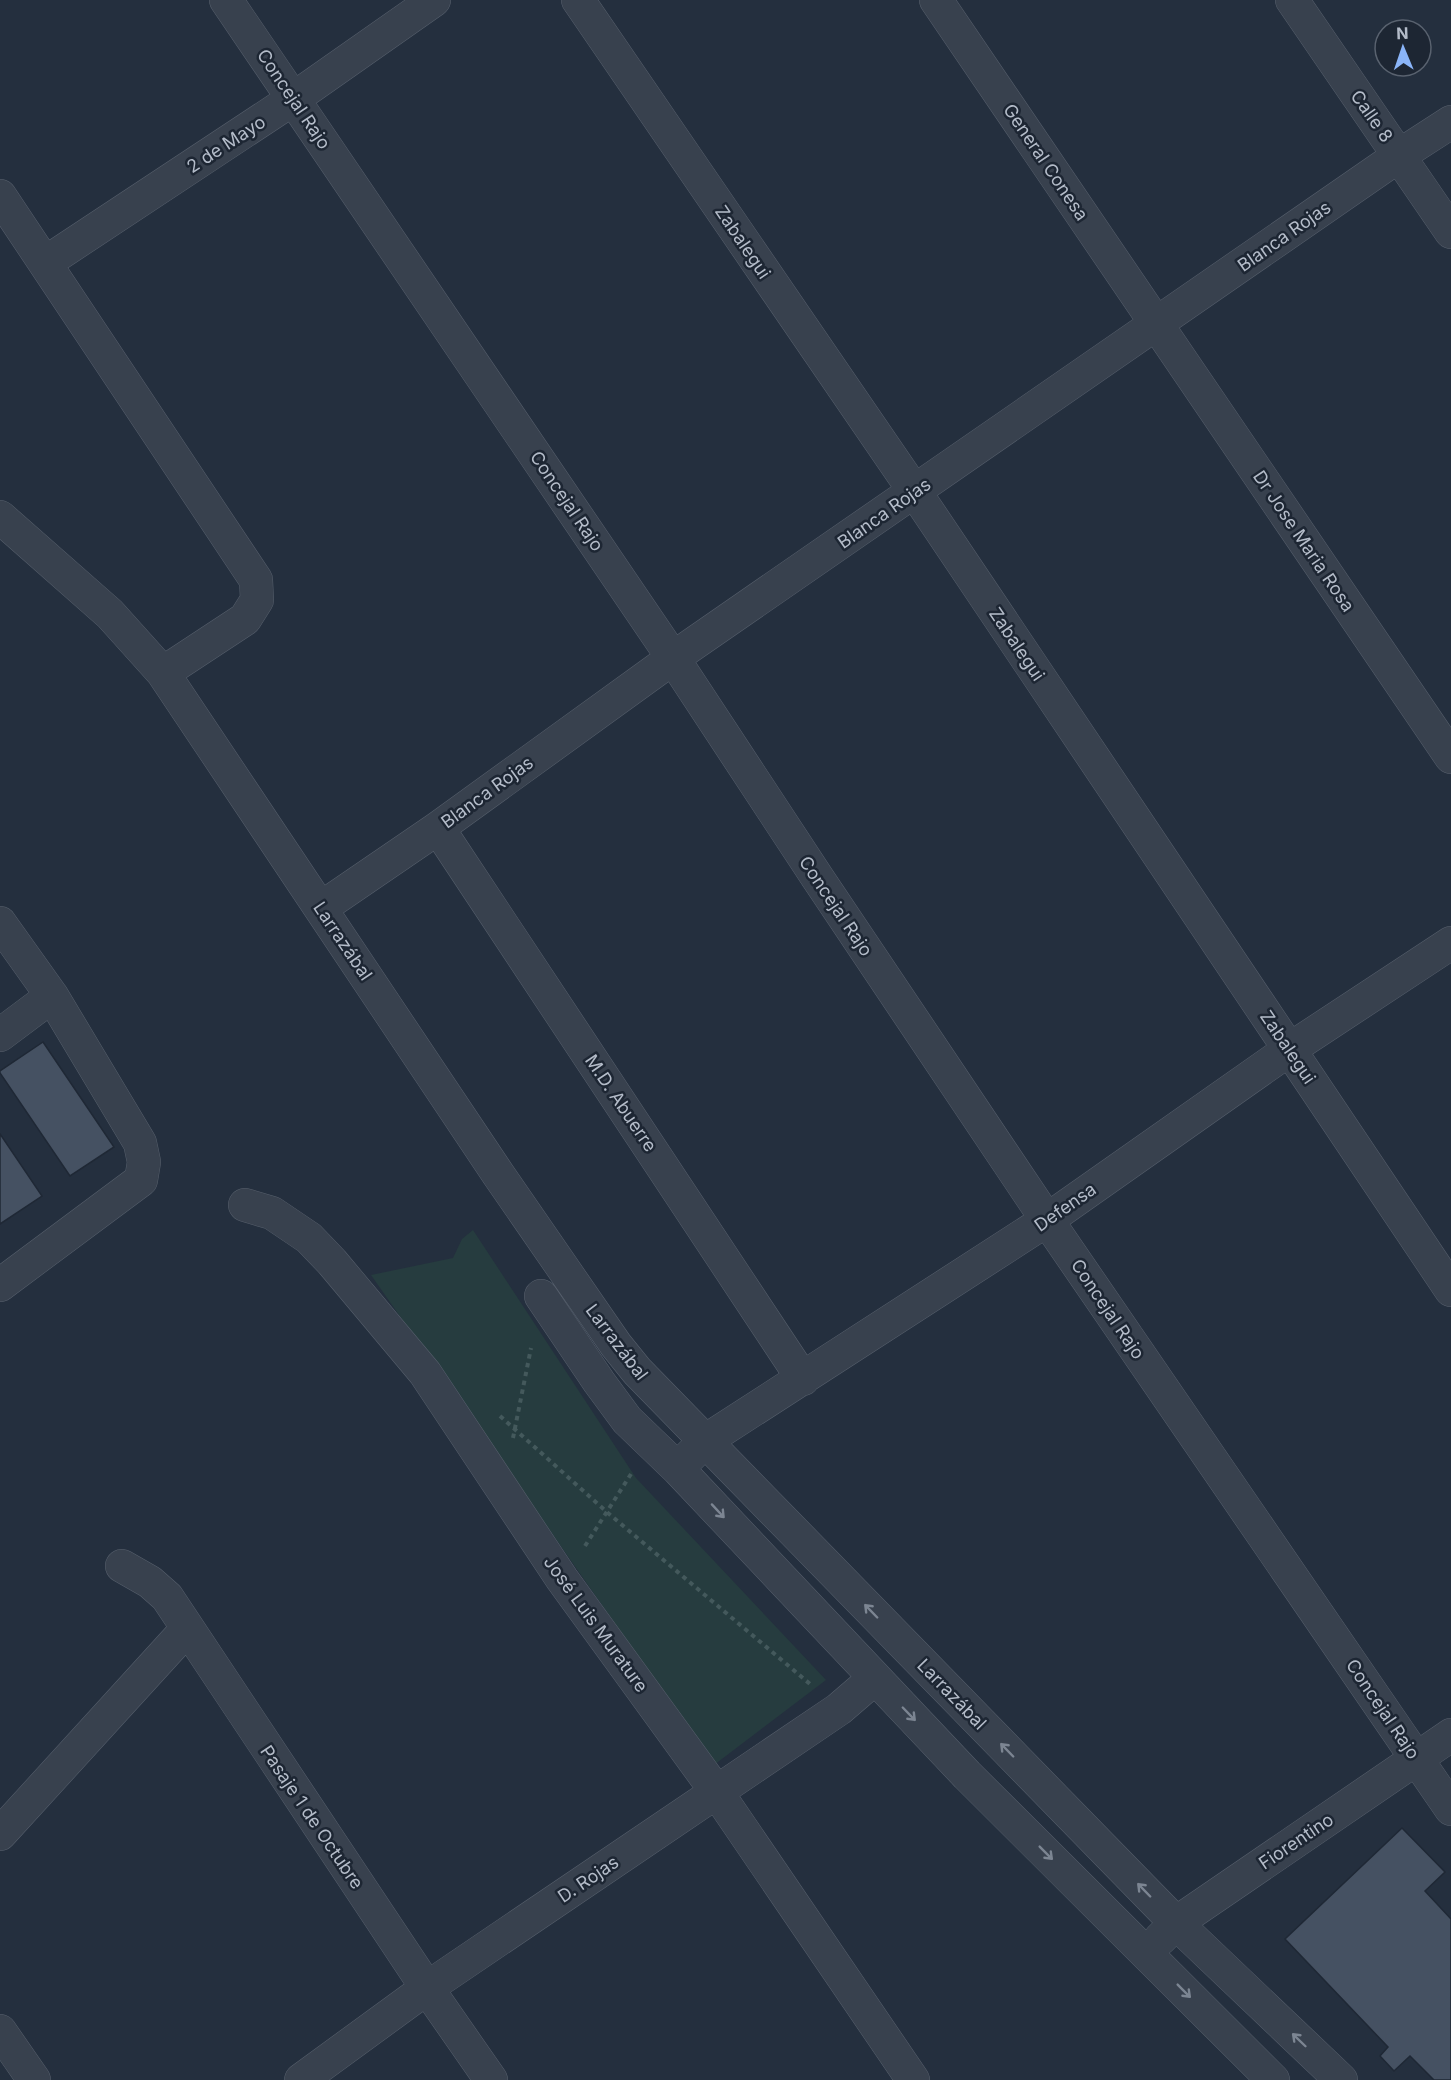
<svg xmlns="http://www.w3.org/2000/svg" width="1451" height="2080" viewBox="0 0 1451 2080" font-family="Inter,sans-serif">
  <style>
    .green { fill: #263c3f }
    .building { fill: #455162; stroke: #1f2835; stroke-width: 1.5 }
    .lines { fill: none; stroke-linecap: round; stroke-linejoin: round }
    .street-casing { stroke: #565f6c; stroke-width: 34 }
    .path { stroke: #44595c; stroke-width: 4; stroke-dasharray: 4.5 4.5; stroke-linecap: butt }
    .street { stroke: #38414e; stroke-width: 33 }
    .oneway { stroke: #7c8592 }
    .labels { text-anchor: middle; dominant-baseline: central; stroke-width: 5; stroke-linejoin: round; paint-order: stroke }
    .street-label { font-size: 18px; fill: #b4bcc9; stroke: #1d2633 }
  </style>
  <rect width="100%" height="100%" fill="#242f3e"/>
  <path class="green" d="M 473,1230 L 636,1478 L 826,1680 L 714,1765 L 371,1275 L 453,1258 L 462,1239 Z"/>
  <path class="building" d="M 43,1042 L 114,1147 L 70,1176 L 0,1073 L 0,1071 Z
    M 0,1134 L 42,1196 L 0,1224 Z
    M 1402,1828 L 1445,1872 L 1425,1891 L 1451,1919 L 1451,2080 L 1434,2080 L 1410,2056 L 1394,2071 L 1380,2056 L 1388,2047 L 1285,1939 Z"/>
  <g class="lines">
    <defs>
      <path id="street" d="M 226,0 L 673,658 L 817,877 L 1047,1220 L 1451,1809
        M 578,0 L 915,492 L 1451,1290
        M 936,0 L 1451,757
        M 1292,0 L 1451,232
        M 0,196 L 256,580 L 257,600 L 245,619 L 163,673
        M 45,263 L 293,99 L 434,0
        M 0,517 L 110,614 L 163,673 L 498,1174 L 616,1345 L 637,1371 L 1176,1923 L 1341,2080
        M 438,828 L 803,1379
        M 321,908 L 438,828 L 673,658 L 1400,155 L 1451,122
        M 0,923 L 52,996 L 140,1143 L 144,1162 L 141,1180 L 0,1285
        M 0,1035 L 52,996
        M 245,1205 L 272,1213 L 309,1238 L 332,1262 L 425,1373 L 562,1579 L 716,1791 L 913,2080
        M 541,1296 L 599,1382 L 627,1420 L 678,1469 L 967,1775 L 1273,2080
        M 689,1457 L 705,1441 L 1047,1220 L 1290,1049 L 1451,943
        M 122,1566 L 150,1582 L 167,1597 L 427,1988 L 491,2080
        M 0,1834 L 187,1629
        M 1160,1939 L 1176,1923 L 1451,1735
        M 0,2031 L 34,2080
        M 301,2080 L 427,1988 L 839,1709 L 875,1678"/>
    </defs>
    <use href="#street" class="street-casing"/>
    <path class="path" d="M 500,1416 L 608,1513 L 810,1684
      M 513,1438 L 531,1348
      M 585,1546 L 631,1474"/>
    <use href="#street" class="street"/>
  </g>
  <defs><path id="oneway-shaft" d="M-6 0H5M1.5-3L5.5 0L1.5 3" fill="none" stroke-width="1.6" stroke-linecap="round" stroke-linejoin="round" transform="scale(1.5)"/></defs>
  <g class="oneway">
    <use href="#oneway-shaft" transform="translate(718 1511) rotate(47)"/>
    <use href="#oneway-shaft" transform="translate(871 1611) rotate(-134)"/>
    <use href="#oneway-shaft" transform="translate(909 1714) rotate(46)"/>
    <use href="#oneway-shaft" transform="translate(1007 1750) rotate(-134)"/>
    <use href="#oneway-shaft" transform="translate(1046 1853) rotate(45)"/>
    <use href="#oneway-shaft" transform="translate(1144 1890) rotate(-134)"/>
    <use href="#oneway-shaft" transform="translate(1184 1991) rotate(45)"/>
    <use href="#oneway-shaft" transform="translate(1299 2040) rotate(-136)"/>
  </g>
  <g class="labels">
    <g class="street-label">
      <text transform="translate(294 99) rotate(56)">Concejal Rajo</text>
      <text transform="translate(1372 116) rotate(55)">Calle 8</text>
      <text transform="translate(226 144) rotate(-33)">2 de Mayo</text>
      <text transform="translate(1046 162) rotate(56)">General Conesa</text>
      <text transform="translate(1284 236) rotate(-35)">Blanca Rojas</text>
      <text transform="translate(743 242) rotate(56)">Zabalegui</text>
      <text transform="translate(567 501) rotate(56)">Concejal Rajo</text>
      <text transform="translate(884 513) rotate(-35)">Blanca Rojas</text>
      <text transform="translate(1304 541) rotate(56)">Dr Jose Maria Rosa</text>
      <text transform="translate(1017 644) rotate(56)">Zabalegui</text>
      <text transform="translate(487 792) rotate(-36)">Blanca Rojas</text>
      <text transform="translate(836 906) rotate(56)">Concejal Rajo</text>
      <text transform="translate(343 941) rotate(56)">Larrazábal</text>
      <text transform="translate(1288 1047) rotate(56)">Zabalegui</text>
      <text transform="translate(621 1103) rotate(56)">M.D. Abuerre</text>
      <text transform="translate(1065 1207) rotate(-35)">Defensa</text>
      <text transform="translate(1108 1309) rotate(56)">Concejal Rajo</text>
      <text transform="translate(617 1342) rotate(53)">Larrazábal</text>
      <text transform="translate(596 1624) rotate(54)">José Luis Murature</text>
      <text transform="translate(952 1694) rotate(46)">Larrazábal</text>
      <text transform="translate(1383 1709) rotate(56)">Concejal Rajo</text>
      <text transform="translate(312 1817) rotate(56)">Pasaje 1 de Octubre</text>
      <text transform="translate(1296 1841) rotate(-34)">Fiorentino</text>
      <text transform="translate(588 1879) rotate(-34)">D. Rojas</text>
    </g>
  </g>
  <g transform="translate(1403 48) rotate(358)"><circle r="28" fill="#1d2633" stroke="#59626f" stroke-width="1.5"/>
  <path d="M0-4.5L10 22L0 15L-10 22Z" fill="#8ab4f8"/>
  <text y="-9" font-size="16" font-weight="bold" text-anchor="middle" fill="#b4bcc9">N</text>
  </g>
</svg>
